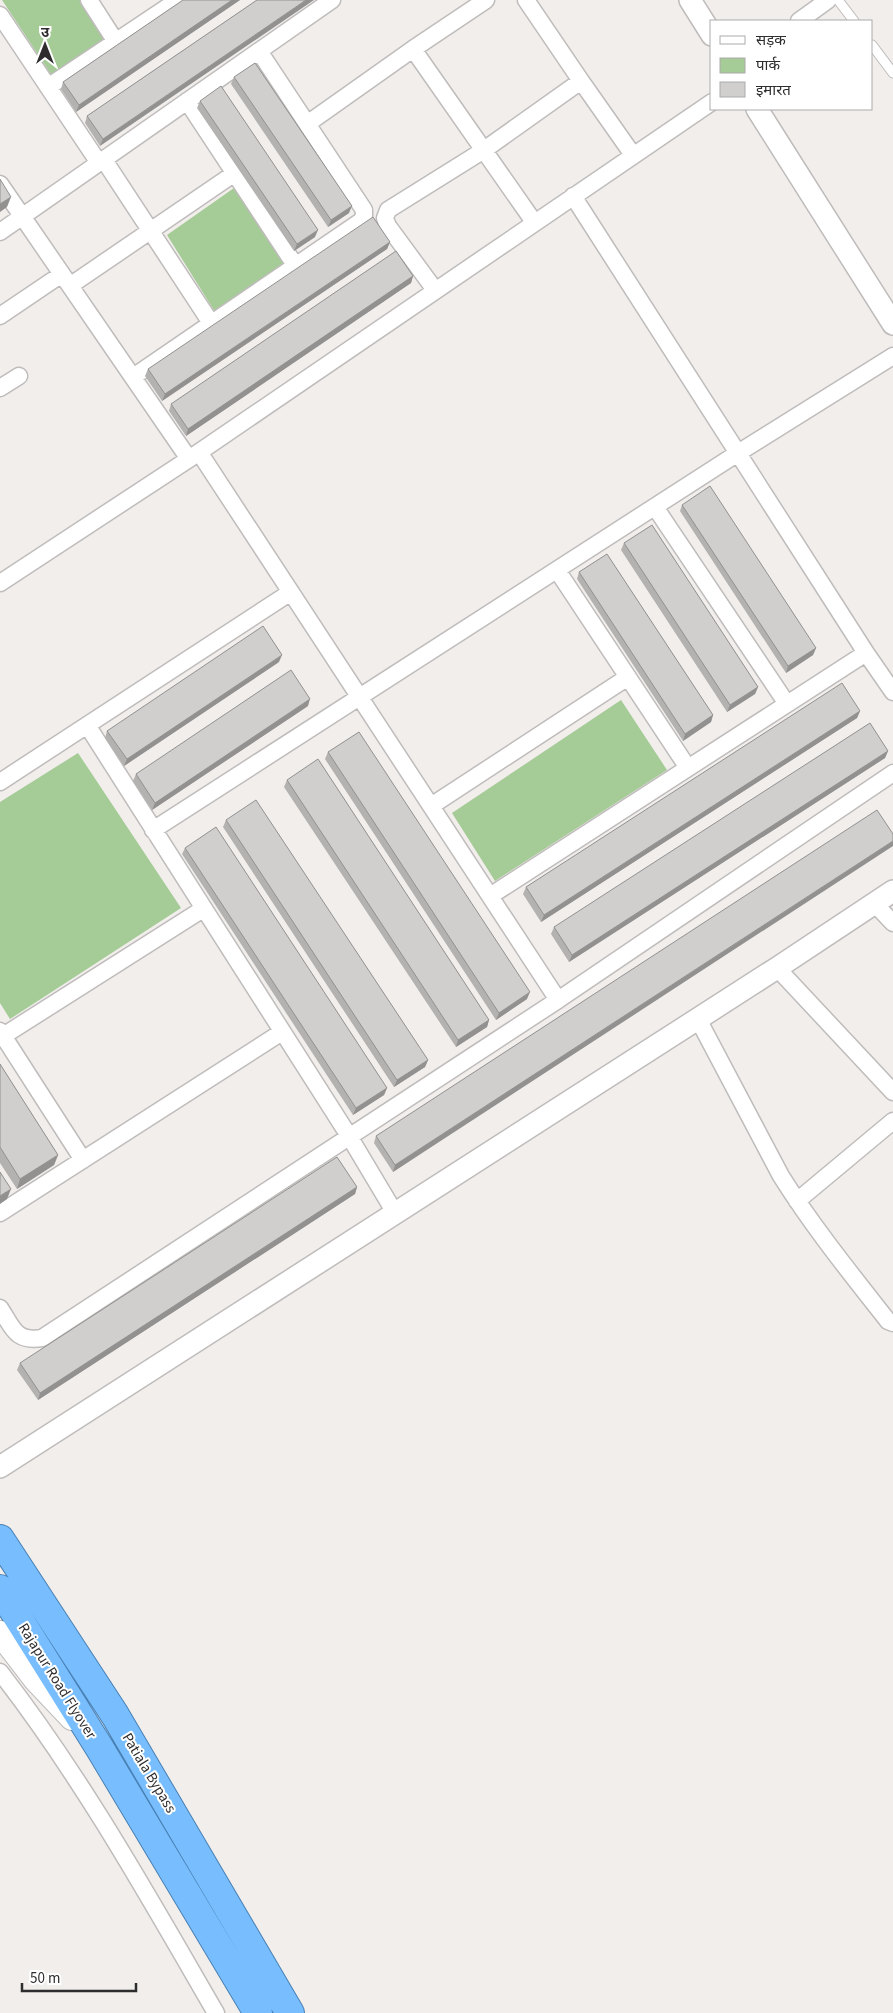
<svg xmlns="http://www.w3.org/2000/svg" width="893" height="2013" viewBox="0 0 893 2013" font-family="'Source Sans 3','Noto Sans Devanagari',sans-serif">
  <style>
    .green { fill: #a5cb97 }
    .lines { fill: none; stroke-linecap: round; stroke-linejoin: round }
    .service-casing { stroke: #bfbcbb; stroke-width: 11 }
    .minor-casing { stroke: #bfbcbb; stroke-width: 19 }
    .tertiary-casing { stroke: #bfbcbb; stroke-width: 24 }
    .secondary-casing { stroke: #bfbcbb; stroke-width: 26 }
    .trunk-casing { stroke: #4980b4; stroke-width: 30 }
    .service { stroke: #fff; stroke-width: 9 }
    .minor { stroke: #fff; stroke-width: 16 }
    .tertiary { stroke: #fff; stroke-width: 21 }
    .secondary { stroke: #fff; stroke-width: 24 }
    .trunk { stroke: #78befe; stroke-width: 28 }
    .wall { fill: #b4b2b0 }
    .shaded-wall { fill: #929190 }
    .building { fill: #d1cfcd; stroke: #929190 }
    .labels { text-anchor: middle; dominant-baseline: central; stroke-width: 4; stroke-linejoin: round; paint-order: stroke }
    .street-label { font-size: 15px; fill: #2e2c2c; stroke: #fff }
  </style>
  <rect width="100%" height="100%" fill="#f1eeec"/>
  <path class="green" d="M 2,0 L 81,0 L 111,42 L 54,79 Z
    M 234,188 L 286,265 L 215,312 L 167,235 Z
    M 621,700 L 667,770 L 495,881 L 452,813 Z
    M 78,753 L 181,908 L 10,1019 L 0,1003 L 0,802 Z"/>
  <g class="lines">
    <defs>
      <path id="service" d="M 838,0 L 854,21
        M 872,45 L 893,73"/>
      <path id="minor" d="M 89,0 L 116,42
        M 526,0 L 581,81
        M 0,15 L 99,163
        M 799,21 L 828,0
        M 413,49 L 486,0
        M 48,87 L 178,0
        M 187,101 L 295,265
        M 307,124 L 413,49 L 534,222
        M 104,160 L 211,323
        M 0,184 L 189,459
        M 573,196 L 866,653 L 893,692
        M 0,232 L 332,0
        M 71,285 L 235,173
        M 435,290 L 388,226 L 385,218 L 388,210 L 484,150 L 581,81 L 633,155
        M 0,316 L 62,274
        M 133,377 L 361,221 L 364,216 L 364,210 L 259,51
        M 0,388 L 19,376
        M 199,452 L 558,1000 L 893,773
        M 655,507 L 787,704
        M 557,570 L 688,768
        M 0,583 L 189,459 L 712,102
        M 87,725 L 349,1136 L 395,1213
        M 0,782 L 291,592
        M 431,806 L 628,677
        M 153,830 L 738,453 L 893,356
        M 490,896 L 866,653
        M 874,903 L 893,923
        M 777,968 L 893,1092
        M 698,1019 L 781,1176 C 813,1227 851,1274 888,1321 L 893,1323
        M 0,1031 L 83,1160
        M 3,1036 L 203,909
        M 797,1201 L 893,1121
        M 0,1213 L 282,1032
        M 0,1308 C 13,1328 15,1342 42,1338 L 558,1000
        M 0,1672 C 83,1779 148,1896 216,2013"/>
      <path id="tertiary" d="M 690,0 L 712,35
        M 757,109 L 893,324
        M 0,1467 L 777,968 L 893,891"/>
      <path id="secondary" d="M 0,1633 L 36,1680 L 72,1718"/>
      <path id="trunk" d="M 0,1539 L 115,1715 L 290,2013
        M 0,1589 L 99,1747 L 258,2013"/>
    </defs>
    <use href="#service" class="service-casing"/>
    <use href="#minor" class="minor-casing"/>
    <use href="#tertiary" class="tertiary-casing"/>
    <use href="#secondary" class="secondary-casing"/>
    <use href="#trunk" class="trunk-casing"/>
    <use href="#service" class="service"/>
    <use href="#minor" class="minor"/>
    <use href="#tertiary" class="tertiary"/>
    <use href="#secondary" class="secondary"/>
    <use href="#trunk" class="trunk"/>
  </g>
  <path class="wall" d="M 183,0 L 240,0 L 76,112 L 61,89 L 63,82 Z
    M 257,0 L 100,146 L 85,123 L 87,116 Z
    M 234,77 L 349,213 L 328,227 L 231,84 Z
    M 200,101 L 315,237 L 294,251 L 197,108 Z
    M 390,242 L 387,249 L 162,401 L 145,376 L 148,369 Z
    M 413,276 L 411,283 L 186,436 L 169,411 L 171,404 Z
    M 682,505 L 816,648 L 813,655 L 786,673 L 680,511 Z
    M 624,543 L 758,687 L 755,694 L 727,712 L 621,550 Z
    M 579,572 L 713,715 L 711,722 L 683,741 L 577,579 Z
    M 279,662 L 124,766 L 105,738 L 107,731 Z
    M 308,706 L 152,810 L 133,781 L 136,774 Z
    M 860,711 L 857,718 L 541,922 L 523,894 L 526,887 Z
    M 888,751 L 885,758 L 569,962 L 551,934 L 554,927 Z
    M 328,752 L 527,999 L 496,1020 L 325,759 Z
    M 287,780 L 489,1020 L 487,1027 L 456,1047 L 284,787 Z
    M 226,820 L 428,1060 L 425,1067 L 394,1087 L 223,827 Z
    M 893,834 L 393,1172 L 374,1143 L 376,1136 Z
    M 185,848 L 387,1088 L 384,1095 L 353,1115 L 182,854 Z
    M 0,1064 L 58,1155 L 54,1165 L 17,1189 L 0,1163 Z
    M 357,1187 L 355,1194 L 38,1400 L 17,1370 L 20,1363 Z"/>
  <path class="shaded-wall" d="M 232,0 L 240,0 L 76,112 L 79,105 Z
    M 306,0 L 314,0 L 100,146 L 103,139 Z
    M 11,197 L 7,207 L 0,212 L 0,204 Z
    M 352,206 L 349,213 L 328,227 L 331,220 Z
    M 318,230 L 315,237 L 294,251 L 297,244 Z
    M 390,242 L 387,249 L 162,401 L 165,394 Z
    M 413,276 L 411,283 L 186,436 L 188,429 Z
    M 816,648 L 813,655 L 786,673 L 788,666 Z
    M 282,655 L 279,662 L 124,766 L 127,759 Z
    M 758,687 L 755,694 L 727,712 L 730,705 Z
    M 310,699 L 308,706 L 152,810 L 155,803 Z
    M 860,711 L 857,718 L 541,922 L 544,915 Z
    M 713,715 L 711,722 L 683,741 L 685,734 Z
    M 888,751 L 885,758 L 569,962 L 572,955 Z
    M 893,841 L 893,846 L 393,1172 L 395,1165 Z
    M 530,992 L 527,999 L 496,1020 L 499,1013 Z
    M 489,1020 L 487,1027 L 456,1047 L 458,1040 Z
    M 428,1060 L 425,1067 L 394,1087 L 397,1080 Z
    M 387,1088 L 384,1095 L 353,1115 L 356,1108 Z
    M 58,1155 L 54,1165 L 17,1189 L 20,1179 Z
    M 357,1187 L 355,1194 L 38,1400 L 40,1393 Z
    M 11,1189 L 7,1199 L 0,1204 L 0,1196 Z"/>
  <path class="building" d="M 183,0 L 232,0 L 79,105 L 63,82 Z
    M 257,0 L 306,0 L 103,139 L 87,116 Z
    M 255,63 L 352,206 L 331,220 L 234,77 Z
    M 221,86 L 318,230 L 297,244 L 200,101 Z
    M 0,179 L 11,197 L 0,204 Z
    M 373,217 L 390,242 L 165,394 L 148,369 Z
    M 396,251 L 413,276 L 188,429 L 171,404 Z
    M 710,486 L 816,648 L 788,666 L 682,505 Z
    M 652,525 L 758,687 L 730,705 L 624,543 Z
    M 607,554 L 713,715 L 685,734 L 579,572 Z
    M 263,626 L 282,655 L 127,759 L 107,731 Z
    M 291,670 L 310,699 L 155,803 L 136,774 Z
    M 842,683 L 860,711 L 544,915 L 526,887 Z
    M 870,723 L 888,751 L 572,955 L 554,927 Z
    M 359,732 L 530,992 L 499,1013 L 328,752 Z
    M 318,759 L 489,1020 L 458,1040 L 287,780 Z
    M 256,800 L 428,1060 L 397,1080 L 226,820 Z
    M 877,810 L 893,834 L 893,841 L 395,1165 L 376,1136 Z
    M 216,827 L 387,1088 L 356,1108 L 185,848 Z
    M 0,1064 L 58,1155 L 20,1179 L 0,1147 Z
    M 337,1157 L 357,1187 L 40,1393 L 20,1363 Z
    M 0,1172 L 11,1189 L 0,1196 Z"/>
  <g class="labels">
    <g class="street-label">
      <text transform="translate(57 1681) rotate(58)">Rajapur Road Flyover</text>
      <text transform="translate(149 1773) rotate(59)">Patiala Bypass</text>
    </g>
  </g>
  <rect x="710" y="20" width="162" height="90" fill="#ffffff" stroke="#ababab"/>
  <rect x="720" y="36" width="25" height="8" fill="#ffffff" stroke="#ababab"/>
  <text x="756" y="45" font-size="15" fill="#2e2c2c">सड़क</text>
  <rect x="720" y="58" width="25" height="15" fill="#a5cb97" stroke="#ababab"/>
  <text x="756" y="70" font-size="15" fill="#2e2c2c">पार्क</text>
  <rect x="720" y="82" width="25" height="15" fill="#d1cfcd" stroke="#ababab"/>
  <text x="756" y="95" font-size="15" fill="#2e2c2c">इमारत</text>
  <g transform="translate(45 45)" stroke="#ffffff" stroke-width="4" paint-order="stroke">
  <path d="M0-4L9 19L0 12L-9 19Z" fill="#2e2c2c"/>
  <text y="-8" font-size="14" font-weight="bold" text-anchor="middle" fill="#2e2c2c">उ</text>
  </g>
  <path d="M22 1983v8h114v-8" fill="none" stroke="#2e2c2c" stroke-width="2.5"/>
  <text x="30" y="1983" font-size="15" fill="#2e2c2c" stroke="#ffffff" stroke-width="4" paint-order="stroke">50 m</text>
</svg>
